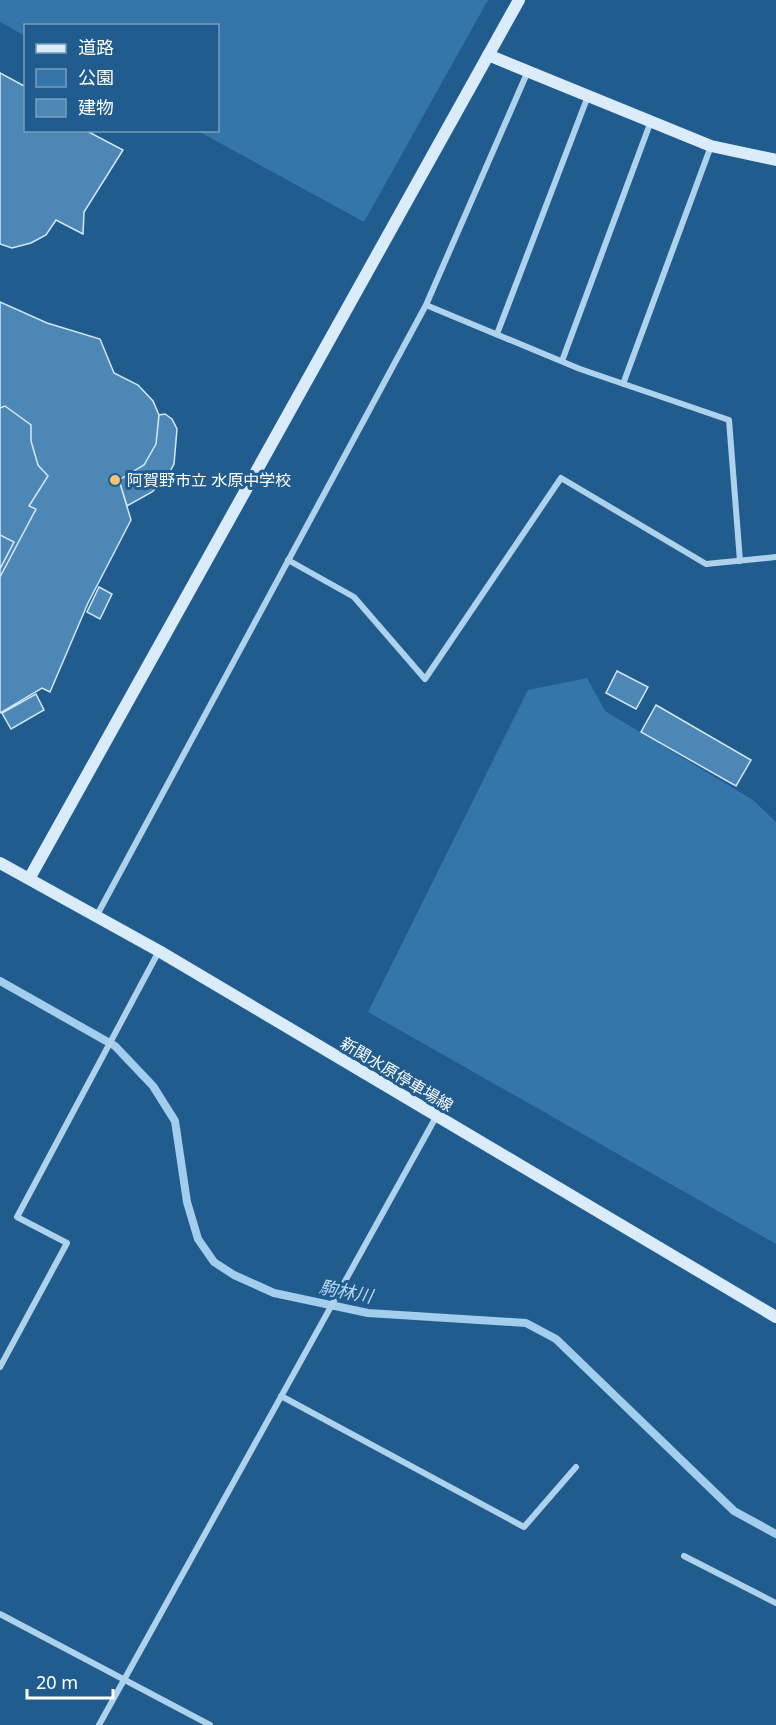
<svg xmlns="http://www.w3.org/2000/svg" width="776" height="1725" viewBox="0 0 776 1725" font-family="'Noto Sans','Noto Sans JP',sans-serif">
  <style>
    .green { fill: #3476aa }
    .lines { fill: none; stroke-linecap: round; stroke-linejoin: round }
    .stream { stroke: #a2cded; stroke-width: 8 }
    .building { fill: #4d87b6; stroke: #d3e8f9; stroke-width: 1.5 }
    .street { stroke: #aed1ec; stroke-width: 6 }
    .secondary { stroke: #daebf9; stroke-width: 12 }
    .poi-dot { fill: #f9c26f; stroke: #205c8d; stroke-width: 2 }
    .labels { text-anchor: middle; dominant-baseline: central; stroke-width: 6; stroke-linejoin: round; paint-order: stroke }
    .poi-label { font-size: 16px; fill: #fff; stroke: #205c8d; text-anchor: start }
    .street-label { font-size: 16px; fill: #fff; stroke: #205c8d }
    .water-label { font-size: 18px; font-style: italic; fill: #badaf3; stroke: #205c8d }
  </style>
  <rect width="100%" height="100%" fill="#205c8d"/>
  <path class="green" d="M 0,0 L 488,0 L 364,222 L 198,131 L 218,130 L 218,26 L 26,26 L 25,36 L 0,22 Z
    M 587,678 L 605,711 L 753,800 L 776,822 L 776,1244 L 368,1012 L 528,690 Z"/>
  <g class="lines">
    <path class="stream" d="M 0,981 L 115,1046 L 153,1086 L 175,1121 L 187,1202 L 198,1239 L 214,1262 L 234,1275 L 274,1293 L 368,1313 L 526,1323 L 556,1339 L 734,1511 L 776,1534"/>
  </g>
  <path class="building" d="M 0,73 L 26,87 L 26,130 L 85,130 L 123,150 L 84,212 L 83,234 L 56,220 L 46,235 L 31,243 L 12,248 L 0,244 Z
    M 0,302 L 47,323 L 100,339 L 114,373 L 138,385 L 153,401 L 159,415 L 156,444 L 144,465 L 119,480 L 131,520 L 88,603 L 50,692 L 42,688 L 0,713 L 0,577 L 36,509 L 29,506 L 48,476 L 38,465 L 31,441 L 31,425 L 5,406 L 0,408 Z
    M 0,302 L 47,323 L 100,339 L 114,373 L 138,385 L 153,401 L 159,415 L 156,444 L 144,465 L 119,480 L 131,520 L 88,603 L 50,692 L 42,688 L 0,713 Z
    M 165,414 L 172,419 L 177,429 L 174,464 L 166,479 L 152,492 L 127,506 L 119,480 L 144,465 L 156,444 L 159,415 Z
    M 0,535 L 14,542 L 0,569 Z
    M 99,587 L 112,594 L 100,619 L 87,612 Z
    M 617,671 L 648,687 L 636,709 L 606,693 Z
    M 36,694 L 44,710 L 11,729 L 2,713 Z
    M 656,705 L 751,760 L 736,786 L 641,732 Z"/>
  <g class="lines">
    <path class="street" d="M 426,305 L 580,369 L 729,420 L 740,561
      M 497,334 L 588,96
      M 562,361 L 651,121
      M 623,384 L 711,146
      M 288,560 L 354,597 L 425,679 L 561,478 L 706,564 L 776,557
      M 96,917 L 426,305 L 528,71
      M 0,1367 L 67,1243 L 17,1217 L 159,951
      M 281,1396 L 524,1527 L 576,1467
      M 684,1556 L 776,1603
      M 0,1614 L 210,1725
      M 99,1725 L 436,1117"/>
    <path class="secondary" d="M 488,55 L 711,146 L 776,160
      M 0,863 L 159,951 L 776,1317
      M 29,879 L 519,0"/>
  </g>
  <circle class="poi-dot" cx="115" cy="480" r="6"/>
  <g class="labels">
    <g class="poi-label">
      <text x="127" y="480">阿賀野市立 水原中学校</text>
    </g>
    <g class="street-label">
      <text transform="translate(397 1074) rotate(31)">新関水原停車場線</text>
    </g>
    <g class="water-label">
      <text transform="translate(346 1291) rotate(11)">駒林川</text>
    </g>
  </g>
  <rect x="24" y="24" width="195" height="108" fill="#205c8d" stroke="#799dbb" stroke-width="1.5"/>
  <rect x="36" y="44" width="30" height="9" fill="#daebf9" stroke="#799dbb" stroke-width="1.5"/>
  <text x="78" y="54" font-size="18" fill="#ffffff">道路</text>
  <rect x="36" y="69" width="30" height="18" fill="#3476aa" stroke="#799dbb" stroke-width="1.5"/>
  <text x="78" y="84" font-size="18" fill="#ffffff">公園</text>
  <rect x="36" y="99" width="30" height="18" fill="#4d87b6" stroke="#799dbb" stroke-width="1.5"/>
  <text x="78" y="114" font-size="18" fill="#ffffff">建物</text>
  <path d="M27 1689v9h86v-9" fill="none" stroke="#ffffff" stroke-width="3"/>
  <text x="36" y="1689" font-size="18" fill="#ffffff" stroke="#205c8d" stroke-width="4.5" paint-order="stroke">20 m</text>
</svg>
